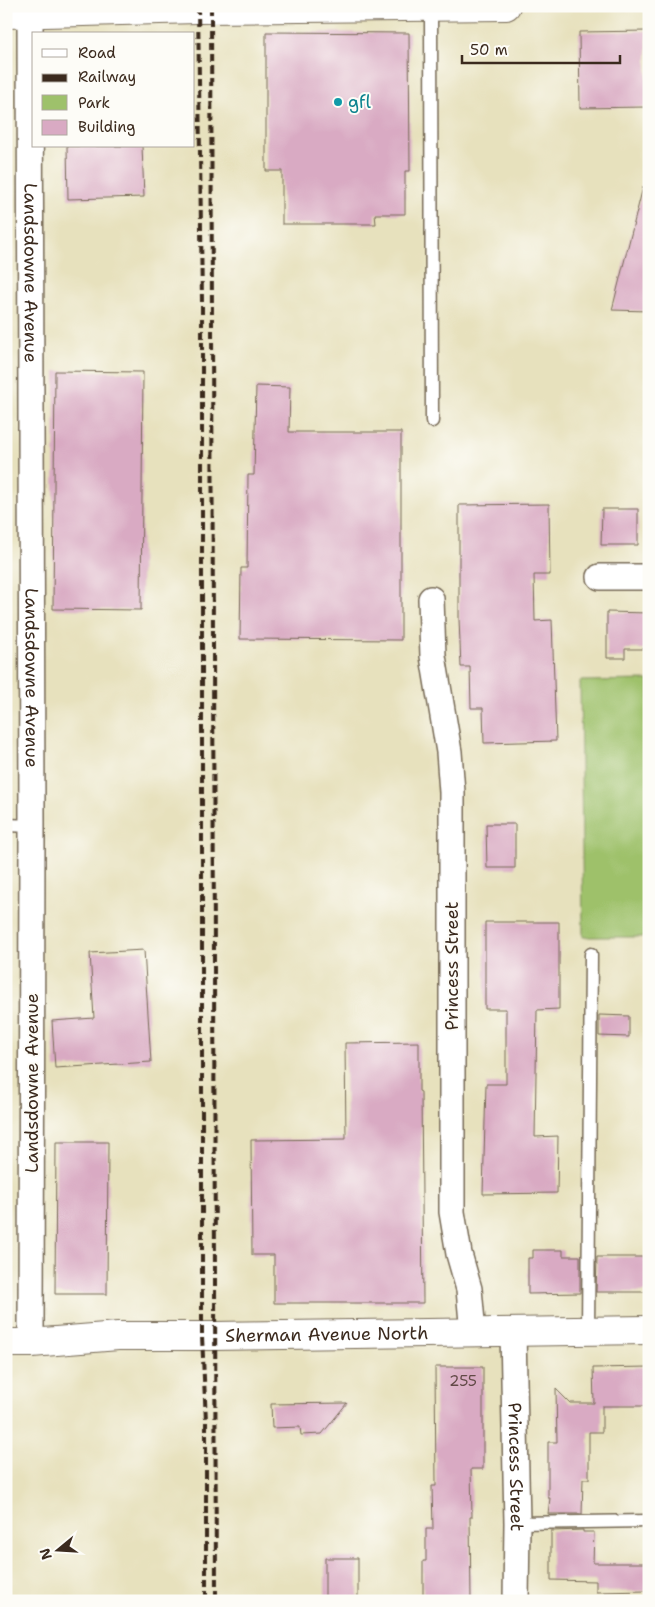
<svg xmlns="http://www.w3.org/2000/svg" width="655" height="1607" viewBox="0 0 655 1607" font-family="'Shantell Sans',sans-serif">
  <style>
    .green { fill: #9ec16b; stroke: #6c7644 }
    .building { fill: #d9aac3 }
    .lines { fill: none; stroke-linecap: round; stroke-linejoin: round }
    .service-casing { stroke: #776a56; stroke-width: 15 }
    .minor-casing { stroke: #776a56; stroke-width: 28 }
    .tertiary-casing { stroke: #776a56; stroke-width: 30 }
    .secondary-casing { stroke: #776a56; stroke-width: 30 }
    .path { stroke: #776a56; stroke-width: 3; stroke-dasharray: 1 4; stroke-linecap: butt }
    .service { stroke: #fff; stroke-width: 12 }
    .minor { stroke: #fff; stroke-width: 25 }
    .tertiary { stroke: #fff; stroke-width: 28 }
    .secondary { stroke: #fff; stroke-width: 28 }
    .rail { stroke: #3b2a1e; stroke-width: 4; stroke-dasharray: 8 4; stroke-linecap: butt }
    .culture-dot { fill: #0f9aa8; stroke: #fdfcf7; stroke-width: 2 }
    .labels { text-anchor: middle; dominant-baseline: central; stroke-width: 4; stroke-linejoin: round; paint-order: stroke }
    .number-label { font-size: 15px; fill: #624a47 }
    .culture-label { font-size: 18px; fill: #0d838f; stroke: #fdfcf7; text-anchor: start }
    .street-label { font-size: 18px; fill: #3b2a1e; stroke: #fdfcf7 }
  </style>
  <rect width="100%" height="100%" fill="#fdfcf7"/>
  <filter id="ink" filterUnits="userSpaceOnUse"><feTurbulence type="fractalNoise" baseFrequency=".02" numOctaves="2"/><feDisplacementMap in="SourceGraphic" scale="10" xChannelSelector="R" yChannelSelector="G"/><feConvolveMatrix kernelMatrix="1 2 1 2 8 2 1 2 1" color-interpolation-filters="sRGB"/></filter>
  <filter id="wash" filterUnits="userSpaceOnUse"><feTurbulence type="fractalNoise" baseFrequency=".0096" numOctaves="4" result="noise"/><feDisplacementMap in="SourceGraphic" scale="20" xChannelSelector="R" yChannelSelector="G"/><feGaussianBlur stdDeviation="1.12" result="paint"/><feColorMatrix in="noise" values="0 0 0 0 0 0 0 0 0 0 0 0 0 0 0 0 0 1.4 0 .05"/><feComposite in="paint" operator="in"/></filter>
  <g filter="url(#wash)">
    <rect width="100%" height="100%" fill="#e7e1bd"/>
    <path class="green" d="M 649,680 L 649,937 L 583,937 L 580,681 Z"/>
    <g id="blocks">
      <path class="building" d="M 647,31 L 647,107 L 580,108 L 579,32 Z
        M 266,32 L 409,33 L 410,171 L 405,171 L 405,214 L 375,214 L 376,224 L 282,224 L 282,171 L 266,171 Z
        M 67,146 L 142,146 L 144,197 L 68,199 Z
        M 643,187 L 649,188 L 649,311 L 612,310 Z
        M 55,371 L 143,372 L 141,610 L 53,609 Z
        M 256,386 L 290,387 L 289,432 L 401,432 L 401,640 L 240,639 L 241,568 L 247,568 L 248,475 L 254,475 Z
        M 549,504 L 550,575 L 534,575 L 535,621 L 552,620 L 556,741 L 484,743 L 483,708 L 471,708 L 470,667 L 461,667 L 459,619 L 459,505 Z
        M 602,509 L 638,509 L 638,545 L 601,545 Z
        M 607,612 L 649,613 L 649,649 L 625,649 L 625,658 L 607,658 Z
        M 486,824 L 515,824 L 515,868 L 487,868 Z
        M 485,922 L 559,922 L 559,1009 L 537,1010 L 535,1137 L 558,1136 L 557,1193 L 483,1194 L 486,1084 L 506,1084 L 506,1009 L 485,1009 Z
        M 144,950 L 151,1062 L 55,1068 L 52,1021 L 94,1018 L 90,953 Z
        M 599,1015 L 629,1016 L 629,1037 L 599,1036 Z
        M 419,1042 L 419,1091 L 421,1092 L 423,1303 L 274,1303 L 274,1255 L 252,1255 L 251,1140 L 346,1139 L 345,1043 Z
        M 56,1142 L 108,1142 L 107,1294 L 55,1294 Z
        M 533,1250 L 563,1250 L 563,1256 L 580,1256 L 580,1293 L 528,1294 L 528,1258 L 533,1258 Z
        M 597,1257 L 649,1257 L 649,1292 L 596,1292 Z
        M 435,1367 L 483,1367 L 483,1469 L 471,1469 L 472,1517 L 470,1517 L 471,1601 L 423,1600 L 423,1561 L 426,1561 L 426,1529 L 433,1529 L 432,1486 L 436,1486 Z
        M 649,1367 L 649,1406 L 602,1406 L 602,1432 L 589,1432 L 589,1479 L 583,1479 L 582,1514 L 548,1514 L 550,1498 L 548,1498 L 548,1442 L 557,1442 L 556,1389 L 570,1403 L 594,1403 L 593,1368 Z
        M 347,1403 L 322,1434 L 301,1435 L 300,1427 L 272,1428 L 271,1404 Z
        M 583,1530 L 583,1532 L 594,1532 L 593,1563 L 649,1563 L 649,1591 L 596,1592 L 596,1581 L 551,1580 L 551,1531 Z
        M 325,1558 L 358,1558 L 358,1601 L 325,1601 Z"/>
    </g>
  </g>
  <g filter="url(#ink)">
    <use href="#blocks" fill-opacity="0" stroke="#776a56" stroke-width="1"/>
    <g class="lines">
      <defs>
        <path id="service" d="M 431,7 L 432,421
          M 6,825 L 32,826
          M 588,1331 L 591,954
          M 517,1523 L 649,1521"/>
        <g id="minor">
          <path id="s1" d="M 30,14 L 32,826 L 31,1343"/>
          <path d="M 600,577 L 649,577"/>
          <path d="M 431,599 L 433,656 L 449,752 L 452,792 L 452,1212 L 459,1254 L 469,1289 L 473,1333"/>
          <path id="s2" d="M 513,1332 L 517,1523 L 516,1601"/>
        </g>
        <path id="tertiary" d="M 6,14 L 198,9 L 506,6"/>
        <g id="secondary">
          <path id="s3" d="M 6,1343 L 31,1343 L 118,1336 L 214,1336 L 649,1330"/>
        </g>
      </defs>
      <use href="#service" class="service-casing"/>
      <use href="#minor" class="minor-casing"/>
      <use href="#tertiary" class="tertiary-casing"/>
      <use href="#secondary" class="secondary-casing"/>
      <path class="path" d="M 649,835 L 647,843 L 649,850"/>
      <use href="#service" class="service"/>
      <use href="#minor" class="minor"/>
      <use href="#tertiary" class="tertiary"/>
      <use href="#secondary" class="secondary"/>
      <path class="rail" d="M 198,6 L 202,302 L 202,1336 L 206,1421 L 206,1601
        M 211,6 L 216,1601"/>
    </g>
  </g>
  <circle class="culture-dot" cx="338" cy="102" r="5"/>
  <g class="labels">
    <g class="number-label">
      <text x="463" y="1381">255</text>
    </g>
    <g class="culture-label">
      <text x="348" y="102">gfl</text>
    </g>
    <g class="street-label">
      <text stroke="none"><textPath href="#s1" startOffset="259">Landsdowne Avenue</textPath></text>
      <text stroke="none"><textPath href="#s1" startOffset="664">Landsdowne Avenue</textPath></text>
      <text transform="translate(452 966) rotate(-90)">Princess Street</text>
      <text transform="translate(32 1083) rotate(-90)">Landsdowne Avenue</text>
      <text stroke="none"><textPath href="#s3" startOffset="321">Sherman Avenue North</textPath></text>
      <text stroke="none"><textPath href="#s2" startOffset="135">Princess Street</textPath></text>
    </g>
  </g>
  <rect width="655" height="1607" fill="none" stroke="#fdfcf7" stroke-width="25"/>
  <rect x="32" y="32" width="162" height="115" fill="#fdfcf7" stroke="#afa8a0"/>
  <rect x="42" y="49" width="25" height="8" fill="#ffffff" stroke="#afa8a0"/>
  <text x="78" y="58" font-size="15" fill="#3b2a1e">Road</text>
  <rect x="42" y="74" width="25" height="8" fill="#3b2a1e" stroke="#afa8a0"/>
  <text x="78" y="82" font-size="15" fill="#3b2a1e">Railway</text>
  <rect x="42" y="95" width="25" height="15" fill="#9ec16b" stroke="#afa8a0"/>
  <text x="78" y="108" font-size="15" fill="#3b2a1e">Park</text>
  <rect x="42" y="120" width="25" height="15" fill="#d9aac3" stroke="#afa8a0"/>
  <text x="78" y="132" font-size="15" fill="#3b2a1e">Building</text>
  <g transform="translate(58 1550) rotate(252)" stroke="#fdfcf7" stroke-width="4" paint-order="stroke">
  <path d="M0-4L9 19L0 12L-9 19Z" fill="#3b2a1e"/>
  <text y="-8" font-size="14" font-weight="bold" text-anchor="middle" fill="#3b2a1e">N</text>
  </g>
  <path d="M462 55v8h158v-8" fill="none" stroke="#3b2a1e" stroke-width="2.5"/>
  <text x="470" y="55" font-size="15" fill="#3b2a1e" stroke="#fdfcf7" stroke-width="4" paint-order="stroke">50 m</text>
</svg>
